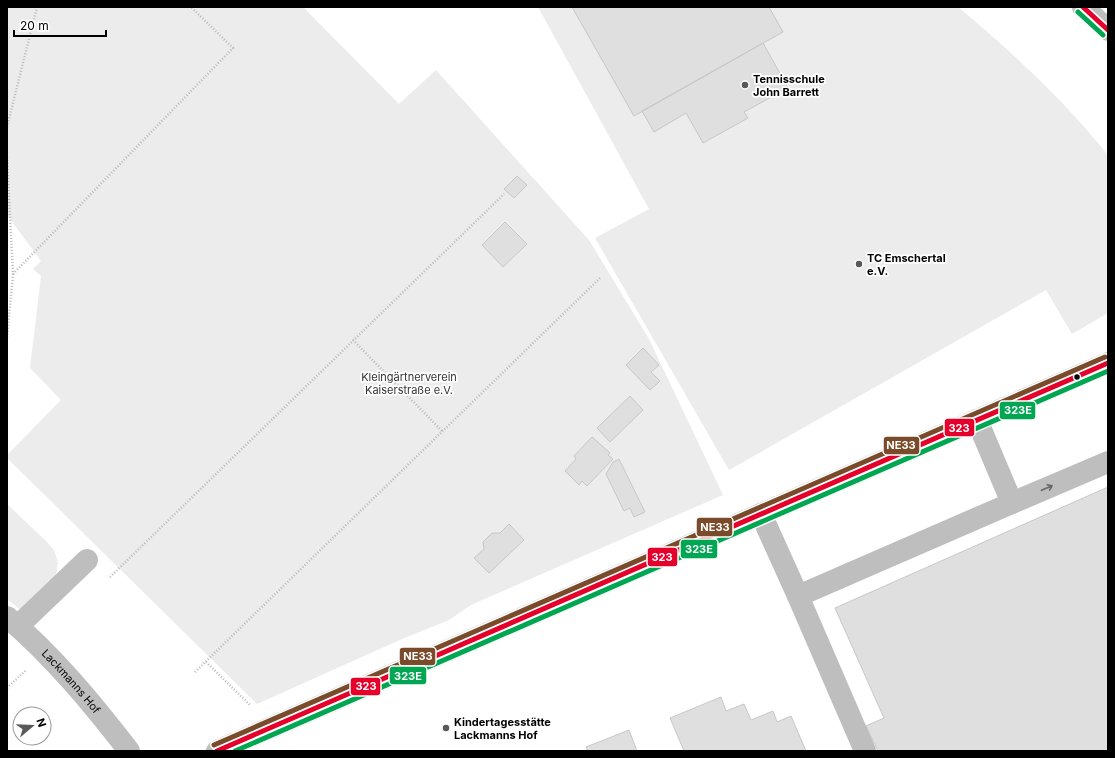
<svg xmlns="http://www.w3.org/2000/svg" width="1115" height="758" viewBox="0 0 1115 758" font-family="Inter,sans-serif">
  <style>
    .green { fill: #ececec }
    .building { fill: #dfdfdf; stroke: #c7c7c7 }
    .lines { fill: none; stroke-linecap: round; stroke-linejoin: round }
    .path { stroke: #b9b9b9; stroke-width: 2.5; stroke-dasharray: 1 2; stroke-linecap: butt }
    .minor { stroke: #bebebe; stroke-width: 22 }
    .bus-1-casing { stroke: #fff; stroke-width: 8 }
    .bus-2-casing { stroke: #fff; stroke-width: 8 }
    .bus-3-casing { stroke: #fff; stroke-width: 8 }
    .bus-1 { stroke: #e4002b; stroke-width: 5 }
    .bus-2 { stroke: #00a651; stroke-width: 5 }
    .bus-3 { stroke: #7a4b2a; stroke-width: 5 }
    .oneway { stroke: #686868 }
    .poi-dot { fill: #595959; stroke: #fff; stroke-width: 1.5 }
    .bus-dot { fill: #000; stroke: #fff; stroke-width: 1.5 }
    .labels { text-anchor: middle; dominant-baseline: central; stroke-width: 3.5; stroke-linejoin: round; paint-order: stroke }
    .poi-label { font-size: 11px; font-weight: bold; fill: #000; stroke: #fff; text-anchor: start }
    .park-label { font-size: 11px; fill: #333; stroke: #fff }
    .street-label { font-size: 11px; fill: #000; stroke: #fff }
    .line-badge { stroke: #fff; stroke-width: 1.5 }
    .badge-label { font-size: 11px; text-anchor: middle; font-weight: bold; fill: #fff }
  </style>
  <rect width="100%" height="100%" fill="#fff"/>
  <path class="green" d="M 7,7 L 303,7 L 399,104 L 436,70 L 589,240 L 649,339 L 723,495 L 471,605 L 449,620 L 402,639 L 257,704 L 7,458 L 7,455 L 61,400 L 30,368 L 41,276 L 33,269 L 41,261 L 7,215 Z
    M 538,7 L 958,7 C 1012,52 1064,100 1108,155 L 1108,313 L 1072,334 L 1046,290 L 729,470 L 595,238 L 649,209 Z
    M 7,504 L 46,541 L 54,550 L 58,562 L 57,570 L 55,577 L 22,611 L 7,599 Z"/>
  <path class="building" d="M 572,7 L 769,7 L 783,32 L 634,116 Z
    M 763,43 L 788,88 L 744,112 L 748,118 L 703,143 L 686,113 L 654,132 L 642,111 Z
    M 517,176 L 527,185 L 514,198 L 504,189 Z
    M 505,222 L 527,244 L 503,267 L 482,245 Z
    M 643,348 L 659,365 L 651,372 L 660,381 L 650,390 L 626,365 Z
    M 630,396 L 643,410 L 610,442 L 597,428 Z
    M 592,437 L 610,453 L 608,455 L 613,459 L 587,486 L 582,481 L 579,485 L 565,471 L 576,459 L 574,456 Z
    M 619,459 L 645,512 L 634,517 L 630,508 L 624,511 L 606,474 L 613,462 Z
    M 1108,487 L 1108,751 L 878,751 L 866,726 L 884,718 L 835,608 Z
    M 509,524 L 524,540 L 489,573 L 474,558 L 484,549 L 483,542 L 492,533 L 500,533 Z
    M 721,697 L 726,711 L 744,704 L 751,720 L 773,711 L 777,722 L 791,716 L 806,751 L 684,751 L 670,718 Z
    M 629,730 L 637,751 L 588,751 L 586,747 Z"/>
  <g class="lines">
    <path class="path" d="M 7,127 L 37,7
      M 7,157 L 13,274 L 7,338
      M 13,274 L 233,48 L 191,7
      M 353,340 L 442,431
      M 110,577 L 504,194
      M 206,662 L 251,706
      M 195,672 L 600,278
      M 7,688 L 26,670"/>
    <g class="minor">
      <path d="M 1083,7 L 1108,30"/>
      <path d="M 1012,503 L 1108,462"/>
      <path d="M 761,514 L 798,596 L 865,751"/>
      <path d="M 798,596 L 1012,503 L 977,420"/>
      <path id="s1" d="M 7,617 C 53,656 92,703 129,751"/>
      <path d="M 18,626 L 87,560"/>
      <path d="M 217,751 L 1108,363"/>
    </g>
    <defs>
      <path id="bus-1" d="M 1083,7 L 1108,30
        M 217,751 L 1108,363"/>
      <path id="bus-2" d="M 1078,12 L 1103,35
        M 235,751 L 1108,371"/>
      <path id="bus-3" d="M 214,745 L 1105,357"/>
    </defs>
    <use href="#bus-1" class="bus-1-casing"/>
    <use href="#bus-2" class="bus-2-casing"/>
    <use href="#bus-3" class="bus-3-casing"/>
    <use href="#bus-1" class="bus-1"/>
    <use href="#bus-2" class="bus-2"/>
    <use href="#bus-3" class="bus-3"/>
  </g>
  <defs><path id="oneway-shaft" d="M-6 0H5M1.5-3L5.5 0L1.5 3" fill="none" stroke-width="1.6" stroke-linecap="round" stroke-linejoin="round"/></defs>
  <use class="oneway" href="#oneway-shaft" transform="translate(1047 488) rotate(-23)"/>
  <g class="poi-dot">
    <circle cx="745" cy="85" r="4"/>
    <circle cx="859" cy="264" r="4"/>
    <circle cx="446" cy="728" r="4"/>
  </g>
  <circle class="bus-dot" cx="1077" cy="377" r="3.5"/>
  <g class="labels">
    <g class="poi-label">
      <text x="753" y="79">Tennisschule<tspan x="753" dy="13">John Barrett</tspan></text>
      <text x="867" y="258">TC Emschertal<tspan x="867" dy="13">e.V.</tspan></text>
      <text x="454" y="722">Kindertagesstätte<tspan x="454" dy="13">Lackmanns Hof</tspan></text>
    </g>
    <g class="park-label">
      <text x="409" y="377">Kleingärtnerverein<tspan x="409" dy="13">Kaiserstraße e.V.</tspan></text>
    </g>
    <g class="street-label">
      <text stroke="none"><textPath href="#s1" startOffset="91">Lackmanns Hof</textPath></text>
    </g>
  </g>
  <g class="line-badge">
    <rect x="999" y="401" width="37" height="19" rx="4" fill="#00a651"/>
    <rect x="944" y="418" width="31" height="19" rx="4" fill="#e4002b"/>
    <rect x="883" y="436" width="37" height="19" rx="4" fill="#7a4b2a"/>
    <rect x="696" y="517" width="37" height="20" rx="4" fill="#7a4b2a"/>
    <rect x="680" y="539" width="38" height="20" rx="4" fill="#00a651"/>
    <rect x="647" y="547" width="31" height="20" rx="4" fill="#e4002b"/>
    <rect x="399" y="647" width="37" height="19" rx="4" fill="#7a4b2a"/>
    <rect x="389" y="666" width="38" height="19" rx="4" fill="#00a651"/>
    <rect x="350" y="677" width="31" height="19" rx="4" fill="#e4002b"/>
  </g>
  <g class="badge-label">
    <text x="1018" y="414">323E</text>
    <text x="959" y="432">323</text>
    <text x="901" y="449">NE33</text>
    <text x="715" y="531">NE33</text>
    <text x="699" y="553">323E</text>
    <text x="662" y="561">323</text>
    <text x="418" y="660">NE33</text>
    <text x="408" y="680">323E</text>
    <text x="366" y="690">323</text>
  </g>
  <rect width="1115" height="758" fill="none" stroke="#000000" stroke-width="16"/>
  <g transform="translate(32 726) rotate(71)"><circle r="19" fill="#ffffff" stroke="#999999"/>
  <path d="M0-3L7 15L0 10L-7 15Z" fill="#595959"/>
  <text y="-6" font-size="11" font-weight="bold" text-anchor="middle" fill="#000000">N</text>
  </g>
  <path d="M14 30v6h92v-6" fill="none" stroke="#000000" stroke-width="2"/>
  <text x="20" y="30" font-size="12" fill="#000000" stroke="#ffffff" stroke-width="3" paint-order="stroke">20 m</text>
</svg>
